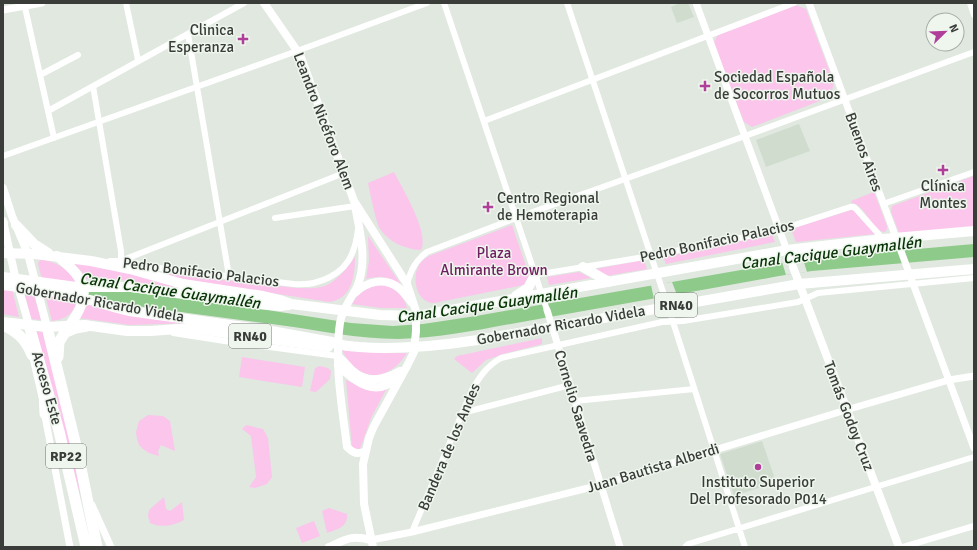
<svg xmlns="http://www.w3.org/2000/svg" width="977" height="550" viewBox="0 0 977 550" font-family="Signika,sans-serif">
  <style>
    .built { fill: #d0ddce }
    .green { fill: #fbc5ec }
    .water { fill: #8eca89 }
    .pier { fill: #e0e8e0 }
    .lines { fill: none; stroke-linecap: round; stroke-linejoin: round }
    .minor { stroke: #fff; stroke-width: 6 }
    .tertiary { stroke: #fff; stroke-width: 7 }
    .secondary { stroke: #fff; stroke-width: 8 }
    .trunk { stroke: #fff; stroke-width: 10 }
    .motorway { stroke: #fff; stroke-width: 11 }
    .poi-dot { fill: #b03f9a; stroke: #eef6ed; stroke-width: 1.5 }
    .labels { text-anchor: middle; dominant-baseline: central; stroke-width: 3; stroke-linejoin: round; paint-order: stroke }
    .shield { fill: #eef6ed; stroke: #6f746f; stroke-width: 1 }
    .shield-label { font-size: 14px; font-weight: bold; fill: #393c39 }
    .poi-label { font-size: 15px; fill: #393c39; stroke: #eef6ed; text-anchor: start }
    .street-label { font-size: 15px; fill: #393c39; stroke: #eef6ed }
    .park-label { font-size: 15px; fill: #701d61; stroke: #eef6ed }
    .water-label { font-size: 16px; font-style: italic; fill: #083307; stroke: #eef6ed }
  </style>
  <rect width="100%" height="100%" fill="#e0e8e0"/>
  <path class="built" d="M 680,3 L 688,3 L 694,17 L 677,23 L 671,7 Z
    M 799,124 L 810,151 L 766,167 L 756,140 Z
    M 762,441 L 776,482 L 734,496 L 720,454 Z"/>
  <path class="green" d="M 795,5 L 806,9 L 834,83 L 830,97 L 752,127 L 744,122 L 713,43 L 718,35 Z
    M 394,172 C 402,188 430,233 421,250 C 405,249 390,243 380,229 C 376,223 370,192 368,183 Z
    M 974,176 L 974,227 L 899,233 L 891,212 L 892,206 Z
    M 874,192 L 887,226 L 887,229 L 885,232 C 872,232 866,205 852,203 L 851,201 Z
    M 851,210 L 854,211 L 875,234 L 796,242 L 791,229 Z
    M 512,225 L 529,275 L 524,285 L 434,303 C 417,303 412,280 418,267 C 420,262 424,259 429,256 Z
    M 772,234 L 775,242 L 666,264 L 663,257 Z
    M 368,236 L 402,286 C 389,277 381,275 366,279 L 369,261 Z
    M 355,257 C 355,276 352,299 329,302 L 176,278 L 160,273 L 296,288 C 305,288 316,289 325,286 C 337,281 348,267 355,257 Z
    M 40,259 C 56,262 70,269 77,285 L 42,280 L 38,264 Z
    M 644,260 L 647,269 L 606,276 L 595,269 Z
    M 72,262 L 133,273 L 178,288 L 114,279 L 86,279 L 81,271 Z
    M 579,272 L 591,278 L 549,285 L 547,277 Z
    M 382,285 C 394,287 404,295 407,308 L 380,308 L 352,304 C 358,292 369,286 382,285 Z
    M 3,288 L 12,289 L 19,317 L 3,314 Z
    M 24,291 L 33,292 L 41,320 L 31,319 Z
    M 45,294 L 79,300 C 72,313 68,319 52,321 Z
    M 87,303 L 191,323 L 130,325 L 79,318 L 84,310 Z
    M 34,331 L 43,332 C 57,387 72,442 81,498 L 54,397 Z
    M 542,338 L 542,344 L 503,354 L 486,360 L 472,373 L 454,359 L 457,356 Z
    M 342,350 L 378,353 L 407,353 C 388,383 358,383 342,350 Z
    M 242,357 L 305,367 L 302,387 L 239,377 Z
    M 320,366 L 328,368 L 331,371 L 330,379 L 316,392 L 310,391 L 315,368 Z
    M 346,380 L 366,389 L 387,388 L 371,418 L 360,449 L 358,450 L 352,447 Z
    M 148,415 L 163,416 L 170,421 L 175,451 L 161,445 L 158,451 L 159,456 L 149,453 L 143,449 L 139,445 L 137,439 L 136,432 L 139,421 Z
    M 246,425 L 263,429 L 268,438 L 272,477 L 267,484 L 255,488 L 249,487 L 256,477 L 251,436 L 242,429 Z
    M 164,497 L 166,509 L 170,511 L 182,502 L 184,520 C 173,526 162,528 150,523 L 148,516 L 149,510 Z
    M 329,508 L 347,514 C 348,527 338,529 327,533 L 322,511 Z
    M 314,521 L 320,536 L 302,543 L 296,528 Z"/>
  <path class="water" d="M 974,244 L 974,257 L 812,271 L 785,275 C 704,290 624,304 544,318 C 496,326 447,338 398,339 C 358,339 318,330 279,325 C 193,314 107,302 21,290 L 83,286 L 215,302 L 351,323 L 393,326 L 423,324 L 476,316 L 804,259 Z"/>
  <path class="pier" d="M 803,259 L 807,272 L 786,275 L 782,262 Z
    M 672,282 L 677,295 L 654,299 L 651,285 Z"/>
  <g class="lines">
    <path class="minor" d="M 24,3 L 54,138
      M 126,3 L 138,60
      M 444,3 L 547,310
      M 567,3 L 673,322 L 745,547
      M 970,3 L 974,15
      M 188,34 L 229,276
      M 40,75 L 78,55
      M 93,86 L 121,251 L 121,264
      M 48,111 L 244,3
      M 484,121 L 794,3
      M 3,156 L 297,51 L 427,3
      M 883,204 L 974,172
      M 275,218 L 355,206
      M 123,260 L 344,173
      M 110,261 L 126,261 L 151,267 L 294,284 C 318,286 345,275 353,251 C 356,244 357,236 358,229
      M 535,275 L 650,256 L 779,230 L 850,207 L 854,207 L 857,210 L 883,239
      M 407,284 C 411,270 415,261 427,252 L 516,218 L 745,136 L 974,52
      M 173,333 L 231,342 L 337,356
      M 575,401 L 694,389
      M 462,413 L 570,385
      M 412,532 L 472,390 C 480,376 487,366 501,358 L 662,322 L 683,321 L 798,302 L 818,293 L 974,278
      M 685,547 L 688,544 L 974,457
      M 903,547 L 974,526"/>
    <path class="tertiary" d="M 696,3 L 793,267
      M 809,3 L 974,448
      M 3,10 L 42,3
      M 547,310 L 620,547
      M 33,358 L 42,397
      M 44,411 L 70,547
      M 92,505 L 111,547
      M 371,540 L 412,532 L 600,485 L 846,410 L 949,380 L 974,376"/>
    <path class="secondary" d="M 264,3 L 300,55 L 354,201 L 407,284 L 416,311 L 416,331 L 414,352 L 407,366 L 374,426 L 369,438 L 363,464 L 364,504 L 373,547
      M 3,188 L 12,216 L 28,254 L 47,327
      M 355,206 C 360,232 368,261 357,287 C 351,299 342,309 340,323 C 334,363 342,406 347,447 C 353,453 358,455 366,451
      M 3,221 L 15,276 L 29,325
      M 793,267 L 899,547
      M 355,293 C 367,281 385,277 399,288 C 404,292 408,298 412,303
      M 337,356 C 344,360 347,366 353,371 C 367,384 384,380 400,371
      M 338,365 C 356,384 378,399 400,375
      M 329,547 C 347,539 351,535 371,540"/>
    <path class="trunk" d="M 3,224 L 3,223
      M 16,225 L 34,244 L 48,253
      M 3,253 L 35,254 L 91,261 L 130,269 L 183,284 L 263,296 L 280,300 L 291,304 L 380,315 L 417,316 L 787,250 L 883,239 L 974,231
      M 57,256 C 87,279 93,294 69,326
      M 583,267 L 609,282
      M 3,277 L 76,287 L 131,287 L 259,304 L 280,306 L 289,305
      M 3,285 L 70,294 L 117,308 L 129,311 L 260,329 L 332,342 C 340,346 350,346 359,347 C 399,350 438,346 478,340 L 799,284 L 974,269
      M 516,296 L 528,288 L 535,275
      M 3,322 L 47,327 L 84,325 L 127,331 L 151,331 L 190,328 L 328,347"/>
    <path class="motorway" d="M 3,325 C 18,332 26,340 32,355
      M 29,325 L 59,431 L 86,547
      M 47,327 L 79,458 L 97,547
      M 64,333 L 76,328 L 87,326
      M 58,357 L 59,342 L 69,326
      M 44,391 L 45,414"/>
  </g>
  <g class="poi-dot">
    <path d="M241 33h4v4h4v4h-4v4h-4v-4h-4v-4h4z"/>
    <path d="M703 80h4v4h4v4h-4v4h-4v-4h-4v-4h4z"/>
    <path d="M941 164h4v4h4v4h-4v4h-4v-4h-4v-4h4z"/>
    <path d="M486 201h4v4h4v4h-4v4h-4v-4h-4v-4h4z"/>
    <circle cx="758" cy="467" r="4"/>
  </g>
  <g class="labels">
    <g class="shield">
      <rect x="655" y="293" width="42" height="24" rx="3"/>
      <rect x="229" y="324" width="42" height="24" rx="3"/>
      <rect x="46" y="444" width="40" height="24" rx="3"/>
    </g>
    <g class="shield-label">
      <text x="676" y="305">RN40</text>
      <text x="250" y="336">RN40</text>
      <text x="66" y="456">RP22</text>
    </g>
    <g class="poi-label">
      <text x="234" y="30" text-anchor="end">Clinica<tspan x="234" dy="17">Esperanza</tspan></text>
      <text x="714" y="77">Sociedad Española<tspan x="714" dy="17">de Socorros Mutuos</tspan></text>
      <text x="943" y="186" text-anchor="middle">Clínica<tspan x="943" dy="17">Montes</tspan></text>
      <text x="497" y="198">Centro Regional<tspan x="497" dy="17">de Hemoterapia</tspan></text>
      <text x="758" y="482" text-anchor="middle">Instituto Superior<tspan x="758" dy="17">Del Profesorado P014</tspan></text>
    </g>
    <g class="street-label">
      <text transform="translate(324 121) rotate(69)">Leandro Nicéforo Alem</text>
      <text transform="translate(864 152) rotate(70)">Buenos Aires</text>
      <text transform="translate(717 241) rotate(-12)">Pedro Bonifacio Palacios</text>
      <text transform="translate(201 272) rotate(7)">Pedro Bonifacio Palacios</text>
      <text transform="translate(100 302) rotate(10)">Gobernador Ricardo Videla</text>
      <text transform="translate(561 325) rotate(-10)">Gobernador Ricardo Videla</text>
      <text transform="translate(47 388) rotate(74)">Acceso Este</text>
      <text transform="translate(576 406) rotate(73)">Cornelio Saavedra</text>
      <text transform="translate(849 416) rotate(69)">Tomás Godoy Cruz</text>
      <text transform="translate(449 447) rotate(-67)">Bandera de los Andes</text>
      <text transform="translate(653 468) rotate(-17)">Juan Bautista Alberdi</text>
    </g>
    <g class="park-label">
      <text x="494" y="253">Plaza<tspan x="494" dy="17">Almirante Brown</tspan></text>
    </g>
    <g class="water-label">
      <text transform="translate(831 253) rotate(-7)">Canal Cacique Guaymallén</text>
      <text transform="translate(170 291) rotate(8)">Canal Cacique Guaymallén</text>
      <text transform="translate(487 305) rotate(-8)">Canal Cacique Guaymallén</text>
    </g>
  </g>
  <rect width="977" height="550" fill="none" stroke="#393c39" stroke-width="8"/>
  <g transform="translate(945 32) rotate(67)"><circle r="19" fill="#eef6ed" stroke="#a6aca5"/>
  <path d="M0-3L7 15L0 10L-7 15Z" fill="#b03f9a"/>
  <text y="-6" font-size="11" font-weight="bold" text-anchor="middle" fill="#393c39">N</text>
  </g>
</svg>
